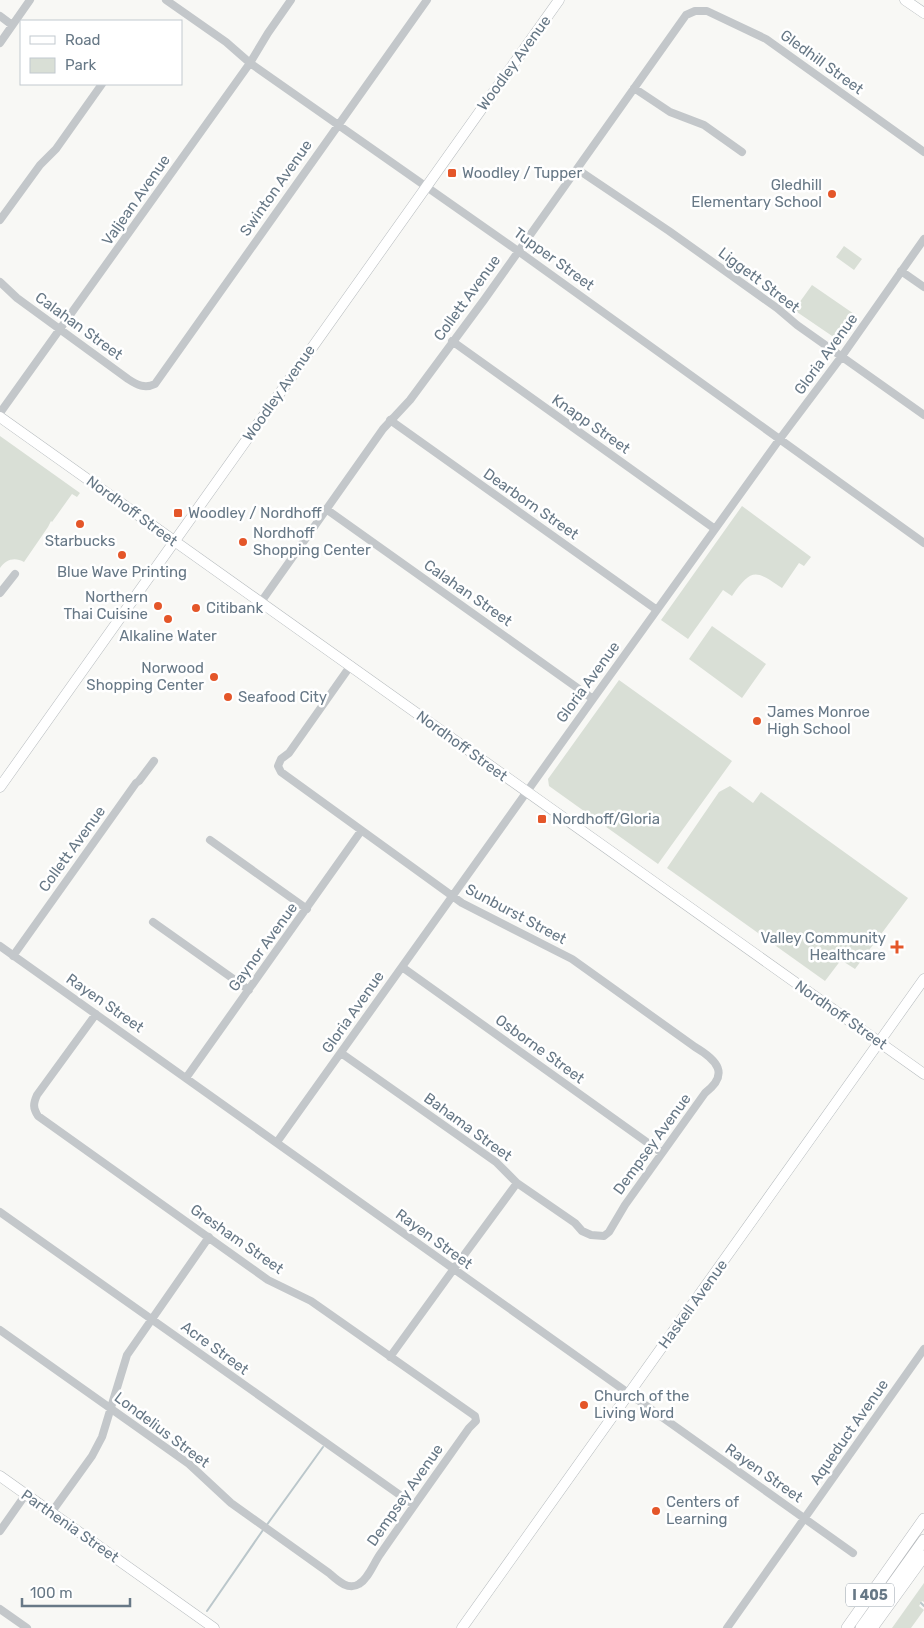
<svg xmlns="http://www.w3.org/2000/svg" width="924" height="1628" viewBox="0 0 924 1628" font-family="Rubik,sans-serif">
  <style>
    .green { fill: #d9dfd6 }
    .lines { fill: none; stroke-linecap: round; stroke-linejoin: round }
    .stream { stroke: #bbc7cb; stroke-width: 2 }
    .major-casing { stroke: #b6bbbe; stroke-width: 11 }
    .highway-casing { stroke: #b6babd; stroke-width: 12 }
    .minor { stroke: #c3c7ca; stroke-width: 8 }
    .major { stroke: #fff; stroke-width: 10 }
    .highway { stroke: #fff; stroke-width: 11 }
    .poi-dot { fill: #e45629; stroke: #fff; stroke-width: 2 }
    .labels { text-anchor: middle; dominant-baseline: central; stroke-width: 5; stroke-linejoin: round; paint-order: stroke }
    .shield { fill: #fff; stroke: #95a0aa; stroke-width: 1 }
    .shield-label { font-size: 14px; font-weight: bold; fill: #677886 }
    .street-label { font-size: 15px; fill: #677886; stroke: #fff }
    .poi-label { font-size: 15px; fill: #677886; stroke: #fff; text-anchor: start }
  </style>
  <rect width="100%" height="100%" fill="#f8f8f5"/>
  <path class="green" d="M 844,246 L 862,259 L 854,270 L 836,257 Z
    M 812,285 L 857,316 L 838,340 L 794,310 Z
    M 0,436 L 80,493 L 77,497 L 72,494 L 52,522 L 51,521 L 48,527 L 24,562 C 15,557 6,559 0,568 Z
    M 742,506 L 811,557 L 804,566 L 799,563 L 782,588 C 755,569 751,569 732,596 L 723,590 L 688,639 L 661,620 Z
    M 712,626 L 766,664 L 742,698 L 689,659 Z
    M 619,680 L 732,761 L 658,864 L 549,786 L 548,779 Z
    M 730,786 L 753,803 L 761,792 L 908,898 L 855,969 L 841,960 L 825,981 L 667,868 L 719,792 Z
    M 924,1583 L 924,1602 L 922,1601 L 919,1606 L 924,1610 L 911,1628 L 892,1628 Z"/>
  <g class="lines">
    <path class="stream" d="M 266,1526 L 323,1447
      M 921,1603 L 924,1606
      M 207,1611 L 263,1530"/>
    <defs>
      <path id="major" d="M 905,0 L 924,13
        M 0,417 L 924,1074
        M 0,787 L 559,0
        M 0,1476 L 214,1628
        M 462,1628 L 924,979"/>
      <path id="highway" d="M 847,1628 L 924,1519
        M 861,1628 L 924,1540
        M 872,1628 L 924,1556"/>
    </defs>
    <use href="#major" class="major-casing"/>
    <use href="#highway" class="highway-casing"/>
    <path class="minor" d="M 166,0 L 226,42 L 250,63 L 518,251 L 924,543
      M 0,16 L 12,25
      M 0,43 L 30,0
      M 634,88 L 670,112 L 704,125 L 742,152
      M 577,169 L 669,231 L 777,308 L 797,325 L 924,415
      M 0,220 L 40,165 L 56,149 L 102,84
      M 901,271 L 924,287
      M 0,282 L 17,298 L 128,379 C 137,385 145,389 155,384 L 427,0
      M 452,341 L 715,529
      M 0,413 L 250,63 L 268,33 L 291,0
      M 390,420 L 657,610
      M 326,509 L 593,699
      M 0,593 L 15,574
      M 261,602 L 383,429 L 410,400 L 484,300 L 686,15 L 695,11 L 707,11 L 766,39 L 924,152
      M 210,840 L 307,909
      M 153,922 L 249,990
      M 0,946 L 853,1553
      M 13,956 L 136,783 L 139,781 L 154,761
      M 402,967 L 662,1153
      M 341,1053 L 496,1162 L 517,1183 L 575,1223 L 582,1231 L 591,1235 L 604,1236 L 609,1232 L 625,1205 L 705,1093 C 730,1074 717,1060 695,1047 L 572,959 L 462,903 L 281,772 L 278,766 L 281,759 L 289,753 L 351,665
      M 186,1078 L 361,831
      M 277,1142 L 593,699 L 779,440 L 842,356 L 924,239
      M 0,1212 L 414,1505
      M 0,1330 L 189,1464 L 231,1503 L 329,1573 C 337,1580 348,1591 359,1584 C 369,1578 374,1562 381,1553 C 410,1511 440,1469 469,1428 L 476,1421 L 475,1416 L 311,1301 L 268,1280 L 38,1116 C 33,1108 33,1104 37,1095 L 96,1014
      M 390,1357 L 453,1270 L 517,1183
      M 51,1513 L 92,1456 L 102,1437 L 127,1355 L 209,1237
      M 0,1531 L 26,1494
      M 0,1609 L 27,1628
      M 727,1628 L 924,1349"/>
    <use href="#major" class="major"/>
    <use href="#highway" class="highway"/>
  </g>
  <g class="poi-dot">
    <rect x="447" y="168" width="10" height="10" rx="2.5"/>
    <circle cx="832" cy="194" r="5"/>
    <rect x="173" y="508" width="10" height="10" rx="2.5"/>
    <circle cx="80" cy="524" r="5"/>
    <circle cx="243" cy="542" r="5"/>
    <circle cx="122" cy="555" r="5"/>
    <circle cx="158" cy="606" r="5"/>
    <circle cx="196" cy="608" r="5"/>
    <circle cx="168" cy="619" r="5"/>
    <circle cx="214" cy="677" r="5"/>
    <circle cx="228" cy="697" r="5"/>
    <circle cx="757" cy="721" r="5"/>
    <rect x="537" y="814" width="10" height="10" rx="2.5"/>
    <path d="M894.5 939.5h5v5h5v5h-5v5h-5v-5h-5v-5h5z"/>
    <circle cx="584" cy="1405" r="5"/>
    <circle cx="656" cy="1511" r="5"/>
  </g>
  <g class="labels">
    <rect class="shield" x="846" y="1583.5" width="48" height="23" rx="4"/>
    <g class="shield-label">
      <text x="870" y="1595">I 405</text>
    </g>
    <g class="street-label">
      <text transform="translate(822 62) rotate(36)">Gledhill Street</text>
      <text transform="translate(514 63) rotate(-54)">Woodley Avenue</text>
      <text transform="translate(276 188) rotate(-55)">Swinton Avenue</text>
      <text transform="translate(136 200) rotate(-55)">Valjean Avenue</text>
      <text transform="translate(554 259) rotate(36)">Tupper Street</text>
      <text transform="translate(759 280) rotate(37)">Liggett Street</text>
      <text transform="translate(467 298) rotate(-54)">Collett Avenue</text>
      <text transform="translate(79 326) rotate(36)">Calahan Street</text>
      <text transform="translate(826 354) rotate(-54)">Gloria Avenue</text>
      <text transform="translate(279 393) rotate(-55)">Woodley Avenue</text>
      <text transform="translate(591 424) rotate(35)">Knapp Street</text>
      <text transform="translate(531 504) rotate(35)">Dearborn Street</text>
      <text transform="translate(132 511) rotate(36)">Nordhoff Street</text>
      <text transform="translate(468 593) rotate(35)">Calahan Street</text>
      <text transform="translate(588 682) rotate(-54)">Gloria Avenue</text>
      <text transform="translate(462 746) rotate(36)">Nordhoff Street</text>
      <text transform="translate(72 849) rotate(-54)">Collett Avenue</text>
      <text transform="translate(516 914) rotate(28)">Sunburst Street</text>
      <text transform="translate(263 947) rotate(-54)">Gaynor Avenue</text>
      <text transform="translate(105 1003) rotate(35)">Rayen Street</text>
      <text transform="translate(353 1012) rotate(-55)">Gloria Avenue</text>
      <text transform="translate(841 1015) rotate(35)">Nordhoff Street</text>
      <text transform="translate(540 1049) rotate(36)">Osborne Street</text>
      <text transform="translate(468 1127) rotate(36)">Bahama Street</text>
      <text transform="translate(652 1144) rotate(-54)">Dempsey Avenue</text>
      <text transform="translate(237 1239) rotate(35)">Gresham Street</text>
      <text transform="translate(434 1239) rotate(36)">Rayen Street</text>
      <text transform="translate(693 1304) rotate(-54)">Haskell Avenue</text>
      <text transform="translate(215 1348) rotate(36)">Acre Street</text>
      <text transform="translate(162 1430) rotate(37)">Londelius Street</text>
      <text transform="translate(849 1432) rotate(-55)">Aqueduct Avenue</text>
      <text transform="translate(764 1473) rotate(35)">Rayen Street</text>
      <text transform="translate(405 1495) rotate(-55)">Dempsey Avenue</text>
      <text transform="translate(70 1526) rotate(35)">Parthenia Street</text>
    </g>
    <g class="poi-label">
      <text x="462" y="173">Woodley / Tupper</text>
      <text x="822" y="185" text-anchor="end">Gledhill<tspan x="822" dy="17">Elementary School</tspan></text>
      <text x="188" y="513">Woodley / Nordhoff</text>
      <text x="253" y="533">Nordhoff<tspan x="253" dy="17">Shopping Center</tspan></text>
      <text x="80" y="541" text-anchor="middle">Starbucks</text>
      <text x="122" y="572" text-anchor="middle">Blue Wave Printing</text>
      <text x="148" y="597" text-anchor="end">Northern<tspan x="148" dy="17">Thai Cuisine</tspan></text>
      <text x="206" y="608">Citibank</text>
      <text x="168" y="636" text-anchor="middle">Alkaline Water</text>
      <text x="204" y="668" text-anchor="end">Norwood<tspan x="204" dy="17">Shopping Center</tspan></text>
      <text x="238" y="697">Seafood City</text>
      <text x="767" y="712">James Monroe<tspan x="767" dy="17">High School</tspan></text>
      <text x="552" y="819">Nordhoff/Gloria</text>
      <text x="886" y="938" text-anchor="end">Valley Community<tspan x="886" dy="17">Healthcare</tspan></text>
      <text x="594" y="1396">Church of the<tspan x="594" dy="17">Living Word</tspan></text>
      <text x="666" y="1502">Centers of<tspan x="666" dy="17">Learning</tspan></text>
    </g>
  </g>
  <rect x="20" y="20" width="162" height="65" fill="#ffffff" stroke="#c2c9cf"/>
  <rect x="30" y="36" width="25" height="8" fill="#ffffff" stroke="#c2c9cf"/>
  <text x="65" y="45" font-size="15" fill="#677886">Road</text>
  <rect x="30" y="58" width="25" height="15" fill="#d9dfd6" stroke="#c2c9cf"/>
  <text x="65" y="70" font-size="15" fill="#677886">Park</text>
  <path d="M22 1598v8h108v-8" fill="none" stroke="#677886" stroke-width="2.5"/>
  <text x="30" y="1598" font-size="15" fill="#677886" stroke="#ffffff" stroke-width="4" paint-order="stroke">100 m</text>
</svg>
